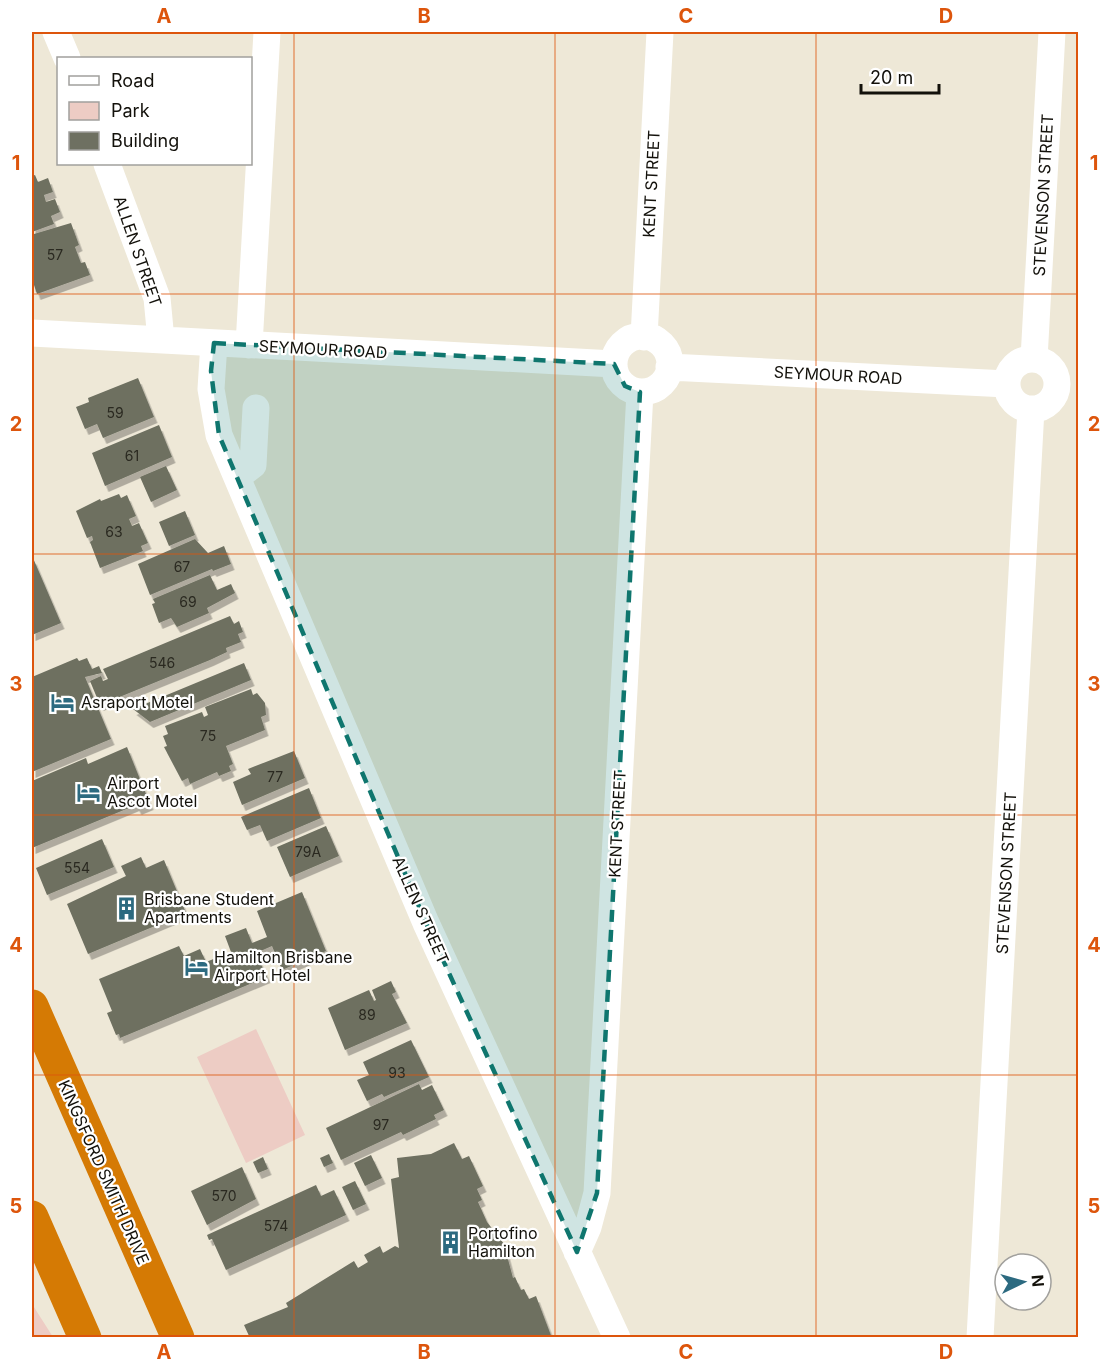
<svg xmlns="http://www.w3.org/2000/svg" width="1110" height="1369" viewBox="0 0 1110 1369" font-family="Inter,sans-serif">
  <style>
    .green { fill: #edccc4 }
    .building { fill: #6e7061; filter: url(#shadow) }
    .lines { fill: none; stroke-linecap: round; stroke-linejoin: round }
    .minor { stroke: #fff; stroke-width: 27 }
    .highway { stroke: #d57a04; stroke-width: 33 }
    .marked { fill: #0f766e; fill-opacity: 0.2; stroke: #0f766e; stroke-width: 4.5; stroke-dasharray: 12 8; stroke-linejoin: round }
    .grid { fill: none; stroke: #dd550c; stroke-width: 1.5; stroke-opacity: 0.55 }
    .labels { text-anchor: middle; dominant-baseline: central; stroke-width: 4.5; stroke-linejoin: round; paint-order: stroke }
    .number-label { font-size: 14px; fill: #2a2920 }
    .street-label { font-size: 16px; fill: #13110b; stroke: #fff }
    .poi-label { font-size: 16px; fill: #13110b; stroke: #fff; text-anchor: start }
    .neatline { fill: none; stroke: #dd550c; stroke-width: 2 }
    .grid-label { font-size: 20px; text-anchor: middle; font-weight: bold; fill: #dd550c }
  </style>
  <defs>
    <filter id="shadow"><feDropShadow dx="3.5" dy="6" stdDeviation="0" flood-color="#0004"/></filter>
  </defs>
  <rect width="100%" height="100%" fill="#eee8d7"/>
  <path class="green" d="M 256,1029 L 305,1135 L 246,1163 L 197,1057 Z
    M 32,1304 L 53,1337 L 32,1337 Z"/>
  <path class="building" d="M 35,175 L 38,182 L 48,178 L 53,192 L 44,195 L 46,202 L 55,199 L 60,212 L 51,216 L 54,224 L 32,232 L 32,176 Z
    M 71,223 L 79,245 L 75,247 L 81,263 L 85,262 L 90,275 L 37,294 L 34,285 L 32,286 L 32,237 L 34,234 Z
    M 138,378 L 154,417 L 103,438 L 97,424 L 85,429 L 76,407 L 89,402 L 88,398 Z
    M 159,425 L 172,457 L 105,486 L 92,453 Z
    M 166,466 L 177,490 L 151,502 L 140,477 Z
    M 119,494 L 121,498 L 127,495 L 136,516 L 129,519 L 132,526 L 139,523 L 148,543 L 141,546 L 143,551 L 100,568 L 90,542 L 93,540 L 92,536 L 87,538 L 76,511 L 100,499 L 101,501 Z
    M 185,511 L 195,535 L 169,546 L 159,522 Z
    M 195,539 L 208,553 L 224,546 L 231,564 L 213,571 L 212,569 L 150,595 L 138,564 Z
    M 33,558 L 61,623 L 32,635 L 32,559 Z
    M 210,575 L 217,590 L 231,584 L 235,593 L 207,608 L 209,613 L 177,627 L 171,618 L 159,623 L 152,604 L 155,603 L 153,599 Z
    M 230,616 L 234,624 L 239,621 L 243,632 L 238,634 L 241,642 L 226,648 L 227,652 L 210,660 L 100,705 L 90,681 L 101,676 L 103,681 L 108,679 L 103,669 Z
    M 77,658 L 79,661 L 87,658 L 92,669 L 99,666 L 102,673 L 85,677 L 111,739 L 32,772 L 32,677 Z
    M 244,663 L 251,680 L 150,722 L 133,709 Z
    M 251,689 L 253,695 L 257,693 L 265,703 L 266,715 L 261,717 L 265,730 L 226,746 L 233,764 L 229,766 L 231,771 L 219,776 L 217,772 L 190,784 L 188,778 L 182,781 L 164,747 L 167,746 L 163,736 L 168,734 L 165,726 L 202,712 L 204,717 L 208,715 L 205,707 Z
    M 127,747 L 150,804 L 138,809 L 136,805 L 32,848 L 32,781 L 86,758 L 88,764 Z
    M 294,751 L 305,778 L 242,805 L 233,782 L 251,774 L 248,769 Z
    M 309,788 L 321,818 L 267,841 L 260,825 L 247,830 L 241,817 Z
    M 326,826 L 339,856 L 290,877 L 277,847 Z
    M 102,839 L 114,867 L 47,895 L 36,868 Z
    M 141,857 L 146,868 L 164,860 L 186,913 L 88,954 L 67,904 L 126,876 L 121,866 Z
    M 302,892 L 326,951 L 282,970 L 272,946 L 256,953 L 267,977 L 120,1038 L 119,1034 L 116,1035 L 107,1013 L 112,1011 L 99,979 L 179,946 L 184,956 L 200,949 L 206,962 L 231,952 L 225,936 L 246,928 L 252,943 L 267,937 L 257,911 Z
    M 391,981 L 396,992 L 392,994 L 407,1023 L 345,1050 L 328,1008 L 369,990 L 374,1001 L 376,1000 L 372,990 Z
    M 411,1040 L 429,1077 L 384,1097 L 382,1094 L 367,1101 L 357,1080 L 369,1075 L 363,1062 Z
    M 419,1084 L 422,1090 L 432,1085 L 444,1110 L 434,1115 L 436,1119 L 403,1135 L 401,1132 L 341,1160 L 326,1128 Z
    M 454,1143 L 462,1159 L 469,1156 L 483,1186 L 477,1189 L 482,1200 L 478,1202 L 487,1222 L 504,1244 L 513,1278 L 515,1277 L 521,1290 L 524,1289 L 529,1299 L 536,1296 L 552,1338 L 455,1338 L 453,1335 L 445,1338 L 250,1338 L 244,1325 L 288,1307 L 286,1303 L 354,1261 L 358,1268 L 368,1262 L 364,1255 L 380,1246 L 383,1253 L 395,1246 L 399,1248 L 391,1179 L 399,1177 L 397,1158 L 431,1154 Z
    M 329,1154 L 333,1163 L 324,1167 L 320,1158 Z
    M 371,1155 L 382,1178 L 365,1186 L 354,1163 Z
    M 263,1157 L 268,1169 L 258,1173 L 253,1162 Z
    M 242,1167 L 256,1199 L 207,1225 L 191,1191 Z
    M 355,1181 L 366,1204 L 353,1210 L 342,1187 Z
    M 316,1185 L 321,1196 L 334,1190 L 346,1215 L 226,1270 L 212,1239 L 209,1240 L 207,1235 Z"/>
  <g class="lines">
    <path class="minor" d="M 56,32 L 67,58
      M 107,164 L 157,298 L 161,340
      M 32,333 L 614,364
      M614 364a28 28 0 1 1 56 0a28 28 0 1 1-56 0Z
      M 644,337 L 660,32
      M 214,343 L 211,389 L 219,435 L 426,923 L 617,1338
      M 249,345 L 267,32
      M1007 384a25 25 0 1 1 50 0a25 25 0 1 1-50 0Z
      M 1034,359 L 1052,32
      M 669,367 L 1007,384
      M 237,477 L 253,465 L 256,408
      M 577,1252 L 588,1227 L 597,1193 L 640,392
      M 980,1338 L 1031,409"/>
    <path class="highway" d="M 32,1006 L 178,1338
      M 32,1217 L 85,1338"/>
  </g>
  <path class="marked" d="M 214,343 L 614,364 L 625,386 L 640,392 L 597,1193 L 577,1252 L 426,923 L 219,435 L 211,371 Z"/>
  <path class="grid" d="M 294,32 L 294,1338M 555,32 L 555,1338M 816,32 L 816,1338M 32,294 L 1078,294M 32,554 L 1078,554M 32,815 L 1078,815M 32,1075 L 1078,1075"/>
  <defs>
    <symbol id="hotel-bare" viewBox="-9 -9 18 18"><path d="M-6-4.5h1.5V1H6V5H4.5V3h-9V5H-6ZM-4 0a1.8 1.8 0 1 1 3.6 0ZM.5 0V-2.5h3Q6-2.5 6 0Z" fill="#2c6a80" stroke="#fff" stroke-width="2.5" paint-order="stroke"/></symbol>
    <symbol id="building-bare" viewBox="-9 -9 18 18"><path d="M-4-6H4V6H1V3H-1V6H-4ZM-2.5-4.3h1.7v1.8h-1.7ZM.8-4.3h1.7v1.8H.8ZM-2.5-1h1.7V.8h-1.7ZM.8-1h1.7V.8H.8Z" fill="#2c6a80" stroke="#fff" stroke-width="2.5" paint-order="stroke"/></symbol>
  </defs>
  <g fill-rule="evenodd">
    <use href="#hotel-bare" x="46" y="686" width="33" height="33"/>
    <use href="#hotel-bare" x="72" y="776" width="33" height="33"/>
    <use href="#building-bare" x="110" y="892" width="33" height="33"/>
    <use href="#hotel-bare" x="180" y="950" width="33" height="33"/>
    <use href="#building-bare" x="434" y="1226" width="33" height="33"/>
  </g>
  <g class="labels">
    <g class="number-label">
      <text x="55" y="254">57</text>
      <text x="115" y="412">59</text>
      <text x="132" y="455">61</text>
      <text x="114" y="531">63</text>
      <text x="182" y="566">67</text>
      <text x="188" y="601">69</text>
      <text x="162" y="662">546</text>
      <text x="208" y="735">75</text>
      <text x="275" y="776">77</text>
      <text x="308" y="851">79A</text>
      <text x="77" y="867">554</text>
      <text x="367" y="1014">89</text>
      <text x="397" y="1072">93</text>
      <text x="381" y="1124">97</text>
      <text x="224" y="1195">570</text>
      <text x="276" y="1225">574</text>
    </g>
    <g class="street-label">
      <text transform="translate(651 184) rotate(-87)">KENT STREET</text>
      <text transform="translate(1043 195) rotate(-87)">STEVENSON STREET</text>
      <text transform="translate(138 251) rotate(71)">ALLEN STREET</text>
      <text transform="translate(323 349) rotate(3)">SEYMOUR ROAD</text>
      <text transform="translate(838 375) rotate(3)">SEYMOUR ROAD</text>
      <text transform="translate(617 824) rotate(-87)">KENT STREET</text>
      <text transform="translate(1006 873) rotate(-87)">STEVENSON STREET</text>
      <text transform="translate(421 910) rotate(66)">ALLEN STREET</text>
      <text transform="translate(104 1172) rotate(66)">KINGSFORD SMITH DRIVE</text>
    </g>
    <g class="poi-label">
      <text x="81" y="702">Asraport Motel</text>
      <text x="107" y="783">Airport<tspan x="107" dy="18">Ascot Motel</tspan></text>
      <text x="144" y="899">Brisbane Student<tspan x="144" dy="18">Apartments</tspan></text>
      <text x="214" y="957">Hamilton Brisbane<tspan x="214" dy="18">Airport Hotel</tspan></text>
      <text x="468" y="1233">Portofino<tspan x="468" dy="18">Hamilton</tspan></text>
    </g>
  </g>
  <rect width="1110" height="1369" fill="none" stroke="#ffffff" stroke-width="66"/>
  <rect x="57" y="57" width="195" height="108" fill="#ffffff" stroke="#a1a09d" stroke-width="1.5"/>
  <rect x="69" y="76" width="30" height="9" fill="#ffffff" stroke="#a1a09d" stroke-width="1.5"/>
  <text x="111" y="87" font-size="18" fill="#13110b">Road</text>
  <rect x="69" y="102" width="30" height="18" fill="#edccc4" stroke="#a1a09d" stroke-width="1.5"/>
  <text x="111" y="117" font-size="18" fill="#13110b">Park</text>
  <rect x="69" y="132" width="30" height="18" fill="#6e7061" stroke="#a1a09d" stroke-width="1.5"/>
  <text x="111" y="147" font-size="18" fill="#13110b">Building</text>
  <g transform="translate(1023 1282) rotate(85)"><circle r="28" fill="#ffffff" stroke="#a1a09d" stroke-width="1.5"/>
  <path d="M0-4.5L10 22L0 15L-10 22Z" fill="#2c6a80"/>
  <text y="-9" font-size="16" font-weight="bold" text-anchor="middle" fill="#13110b">N</text>
  </g>
  <path d="M861 84v9h78v-9" fill="none" stroke="#13110b" stroke-width="3"/>
  <text x="870" y="84" font-size="18" fill="#13110b" stroke="#ffffff" stroke-width="4.5" paint-order="stroke">20 m</text>
  <rect x="33" y="33" width="1044" height="1303" class="neatline"/>
  <g class="grid-label">
    <text x="164" y="23">A</text>
    <text x="424" y="23">B</text>
    <text x="686" y="23">C</text>
    <text x="946" y="23">D</text>
    <text x="16" y="170">1</text>
    <text x="1094" y="170">1</text>
    <text x="16" y="431">2</text>
    <text x="1094" y="431">2</text>
    <text x="16" y="691">3</text>
    <text x="1094" y="691">3</text>
    <text x="16" y="952">4</text>
    <text x="1094" y="952">4</text>
    <text x="16" y="1213">5</text>
    <text x="1094" y="1213">5</text>
    <text x="164" y="1359">A</text>
    <text x="424" y="1359">B</text>
    <text x="686" y="1359">C</text>
    <text x="946" y="1359">D</text>
  </g>
</svg>
